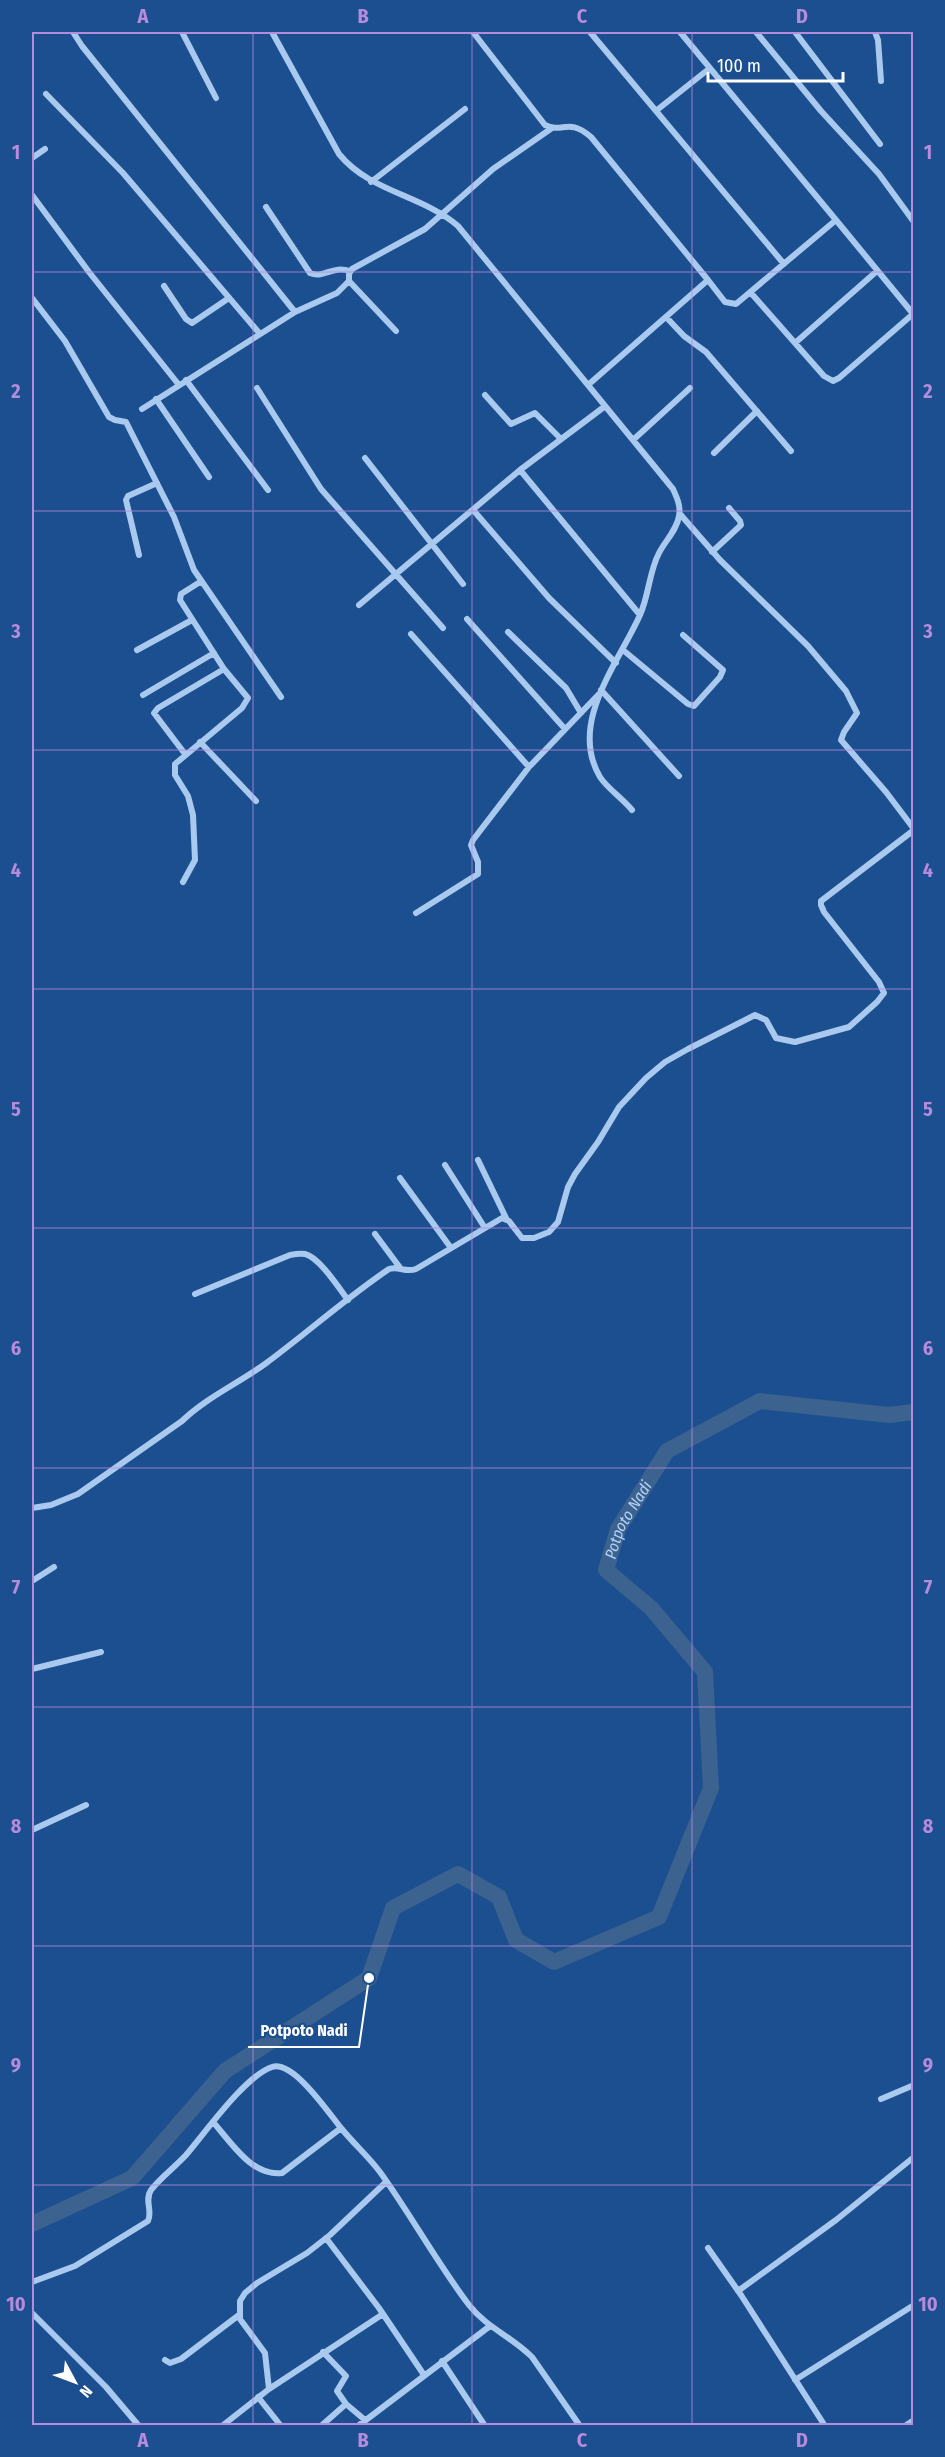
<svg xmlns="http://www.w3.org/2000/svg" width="945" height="2457" viewBox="0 0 945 2457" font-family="'Fira Sans Condensed',sans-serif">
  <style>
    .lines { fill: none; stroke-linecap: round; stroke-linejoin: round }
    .river { stroke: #3c6290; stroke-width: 16 }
    .street { stroke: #a9c9ee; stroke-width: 6 }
    .grid { fill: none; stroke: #b68bdc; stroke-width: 1.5; stroke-opacity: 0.55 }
    .labels { text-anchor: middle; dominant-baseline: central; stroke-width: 4.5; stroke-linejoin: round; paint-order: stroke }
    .water-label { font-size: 16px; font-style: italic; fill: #b5d3f5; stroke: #1b4f8f }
    .leader { fill: none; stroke: #fff; stroke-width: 2 }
    .callout-dot { fill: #fff; stroke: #1b4f8f; stroke-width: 2 }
    .callout-label { font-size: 16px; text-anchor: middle; font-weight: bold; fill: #fff; stroke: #1b4f8f; stroke-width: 4.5; stroke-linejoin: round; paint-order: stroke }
    .neatline { fill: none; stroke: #b68bdc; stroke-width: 2 }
    .grid-label { font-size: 20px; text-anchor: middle; font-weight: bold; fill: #b68bdc }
  </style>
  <rect width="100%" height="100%" fill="#1b4f8f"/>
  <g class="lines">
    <path class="river" id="s1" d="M 32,2224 L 132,2178 L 225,2071 L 369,1978 L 393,1908 L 458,1874 L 499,1897 L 516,1940 L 554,1962 L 659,1917 L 711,1788 L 705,1672 L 651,1608 L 606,1570 L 618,1529 L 667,1451 L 760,1401 L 889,1415 L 914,1412"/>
    <path class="street" d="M 73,32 L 82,46 L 295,312
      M 182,32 L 216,98
      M 272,32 L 339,154 C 370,192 422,195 458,226 L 673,489 C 677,498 681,506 679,516 C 677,530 665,541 659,553 C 649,572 649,595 640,615 L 520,470 L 604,407
      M 473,32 L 545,125 C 563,134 568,117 591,137 L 708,280 L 588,385
      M 590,32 L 784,264
      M 680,32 L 836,220 L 736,304 L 725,302 L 708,280
      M 756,32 L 821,111 L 879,174 L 914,222
      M 795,32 L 880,144
      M 875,32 L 878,40 L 881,81
      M 46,94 L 123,173 L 260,334
      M 657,110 L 710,68
      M 32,158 L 45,149
      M 371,182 L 465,109
      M 32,195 L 89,272 L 179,385
      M 266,207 L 310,273 C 324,279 332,265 350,271
      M 836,220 L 914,315
      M 349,281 L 396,331
      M 164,286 L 186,319 L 192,323 L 229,298
      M 751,293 L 824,376 L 833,381 L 839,378 L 913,314
      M 32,298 L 65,341 L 109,417 L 115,420 L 126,422 L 174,517 L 194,570 L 281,697
      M 667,318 L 684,336 L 706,352 L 791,451
      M 795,343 L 877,271
      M 186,380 L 268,490
      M 257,388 L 321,489 L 443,628
      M 485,395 L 511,424 L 535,413 L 561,439
      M 156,399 L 209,477
      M 142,409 L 295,312 L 337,293 L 349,281 L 349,274 L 352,269 L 425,229 L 493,169 L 552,128
      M 633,440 L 690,388
      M 714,453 L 757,411
      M 365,458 L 463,584
      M 474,511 L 549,598 L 616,663
      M 680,514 L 720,560 L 808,646 L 846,691 L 857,713 L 844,732 L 841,740 L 886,792 L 914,829
      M 712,552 L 741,525 L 740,521 L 729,508
      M 139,555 L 126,500 L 128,496 L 157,483
      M 359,605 L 520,470
      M 467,619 L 565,729
      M 508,632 L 566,688 L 581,713
      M 411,634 L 529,767
      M 137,650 L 192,620
      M 623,650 L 688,704 L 694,706 L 720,677 L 723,670 L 683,635
      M 601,690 L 679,776
      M 143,695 L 214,653
      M 200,742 L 256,801
      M 185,754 L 154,713 L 158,708 L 224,669
      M 632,810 C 623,799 607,788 600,777 C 568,723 618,664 640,615
      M 183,882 L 195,860 L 193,815 L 188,796 L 175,775 L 175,764 L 242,708 L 248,698 L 224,669 L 180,600 L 181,594 L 200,582
      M 416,913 L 478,874 L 478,862 L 471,845 L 473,840 L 529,767 L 599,694
      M 478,1160 L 506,1218
      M 445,1165 L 485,1228
      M 400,1178 L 451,1248
      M 375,1234 L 401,1269
      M 195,1294 L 290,1255 C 295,1254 300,1253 305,1254 C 319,1257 339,1288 348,1300
      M 32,1508 L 51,1505 L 78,1494 L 182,1421 C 206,1398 237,1384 265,1364 C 307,1333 346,1298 389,1269 C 399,1266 406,1273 416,1269 L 502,1218 L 509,1221 L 522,1238 L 534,1238 L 549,1232 L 558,1222 L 568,1187 L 575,1174 L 598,1142 L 619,1107 L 646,1078 L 665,1062 L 688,1049 L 755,1015 L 766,1020 L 776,1038 L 795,1042 L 849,1027 L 877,1002 L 884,993 L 879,982 L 824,912 L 821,905 L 821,901 L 914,830
      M 32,1581 L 54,1567
      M 32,1669 L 101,1652
      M 32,1830 L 86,1805
      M 881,2099 L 914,2085
      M 213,2122 C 231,2142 252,2177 282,2173 L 341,2128
      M 326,2238 L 379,2308 L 424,2375
      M 708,2248 L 741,2295 L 825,2426
      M 32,2282 L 75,2266 L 148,2221 C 153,2211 144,2200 151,2190 C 160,2178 175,2167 186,2155 C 205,2133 245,2076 272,2067 C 293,2060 328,2112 341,2128 C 353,2143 368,2156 380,2172 C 411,2215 437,2263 469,2305 C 486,2327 512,2337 532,2357 L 580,2426
      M 738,2291 L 836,2220 L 914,2157
      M 32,2313 L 106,2387 L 139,2426
      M 323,2352 L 346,2376 L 337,2391 L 346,2404 L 365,2420
      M 165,2360 L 170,2363 L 181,2359 L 239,2315
      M 442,2361 L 485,2426
      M 795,2380 L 914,2305
      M 269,2389 L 265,2353 L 240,2319 L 240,2301 L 245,2293 L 257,2283 L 307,2253 L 330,2235 L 386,2182
      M 258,2397 L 281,2426
      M 222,2426 L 269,2389 L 383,2314
      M 321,2426 L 346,2404
      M 358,2426 L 490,2326
      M 905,2426 L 914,2420"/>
  </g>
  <path class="grid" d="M 253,32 L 253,2426M 472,32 L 472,2426M 692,32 L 692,2426M 32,272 L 914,272M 32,511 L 914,511M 32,750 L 914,750M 32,989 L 914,989M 32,1228 L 914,1228M 32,1468 L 914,1468M 32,1707 L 914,1707M 32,1946 L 914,1946M 32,2185 L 914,2185"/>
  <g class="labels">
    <g class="water-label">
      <text stroke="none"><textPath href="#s1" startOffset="1275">Potpoto Nadi</textPath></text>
    </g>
  </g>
  <path class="leader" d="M369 1978L359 2047H248"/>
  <circle class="callout-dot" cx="369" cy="1978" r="6"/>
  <g class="callout-label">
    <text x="304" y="2036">Potpoto Nadi</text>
  </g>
  <rect width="945" height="2457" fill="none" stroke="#1b4f8f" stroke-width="66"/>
  <g transform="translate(75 2382) rotate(131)" stroke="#1b4f8f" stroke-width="4.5" paint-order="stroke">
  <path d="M0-4.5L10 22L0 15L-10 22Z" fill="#ffffff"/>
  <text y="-9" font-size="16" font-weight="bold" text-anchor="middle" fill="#ffffff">N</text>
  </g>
  <path d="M708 72v9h135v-9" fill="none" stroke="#ffffff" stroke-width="3"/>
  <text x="717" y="72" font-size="18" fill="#ffffff" stroke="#1b4f8f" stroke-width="4.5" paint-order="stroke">100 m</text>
  <rect x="33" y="33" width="879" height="2391" class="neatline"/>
  <g class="grid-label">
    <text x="143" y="23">A</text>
    <text x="363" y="23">B</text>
    <text x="582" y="23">C</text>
    <text x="802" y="23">D</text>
    <text x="16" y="159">1</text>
    <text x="928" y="159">1</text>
    <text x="16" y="398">2</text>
    <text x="928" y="398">2</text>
    <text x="16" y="638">3</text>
    <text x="928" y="638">3</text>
    <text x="16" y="877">4</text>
    <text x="928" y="877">4</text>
    <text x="16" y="1116">5</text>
    <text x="928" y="1116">5</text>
    <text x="16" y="1355">6</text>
    <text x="928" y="1355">6</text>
    <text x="16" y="1594">7</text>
    <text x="928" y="1594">7</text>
    <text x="16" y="1833">8</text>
    <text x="928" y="1833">8</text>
    <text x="16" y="2072">9</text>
    <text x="928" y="2072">9</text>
    <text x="16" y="2311">10</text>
    <text x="928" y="2311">10</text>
    <text x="143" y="2447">A</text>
    <text x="363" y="2447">B</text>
    <text x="582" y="2447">C</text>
    <text x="802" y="2447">D</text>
  </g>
</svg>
